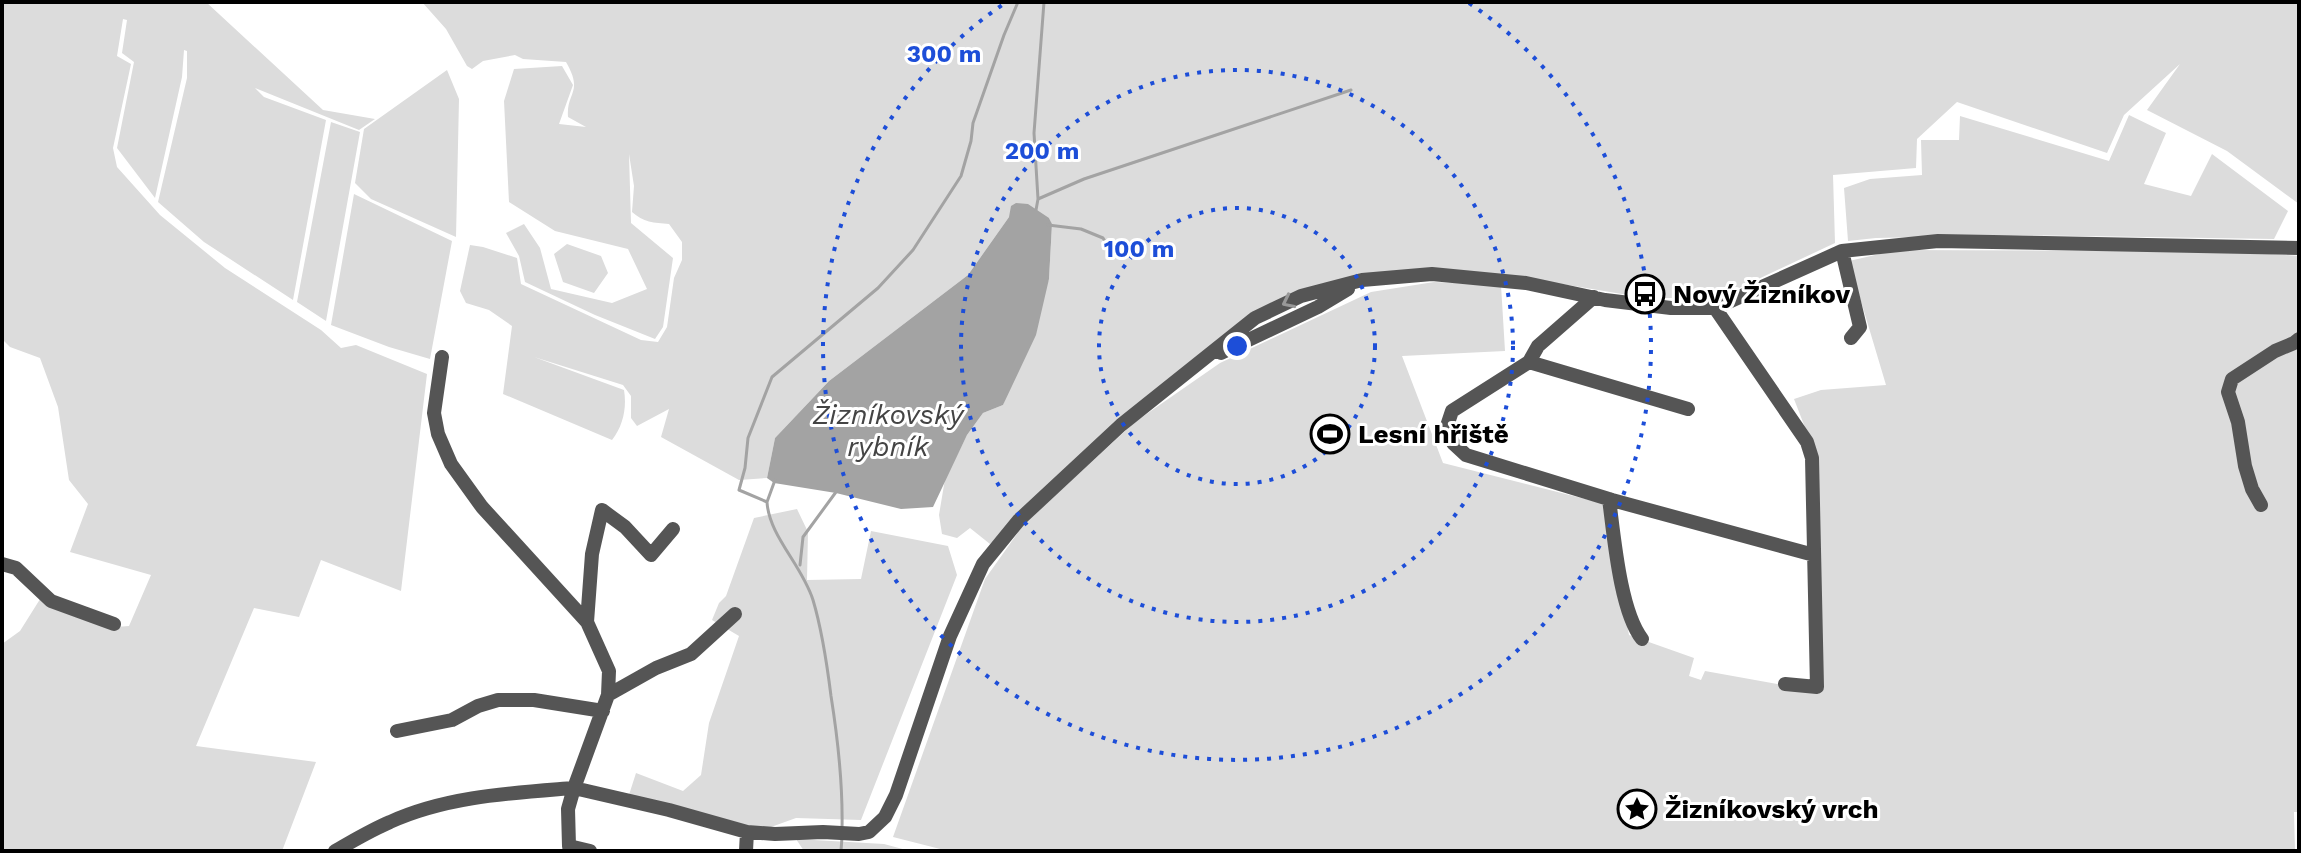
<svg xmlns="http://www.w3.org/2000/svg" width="2301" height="853" viewBox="0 0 2301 853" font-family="'Work Sans',sans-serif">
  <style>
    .green { fill: #dcdcdc }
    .water { fill: #a3a3a3 }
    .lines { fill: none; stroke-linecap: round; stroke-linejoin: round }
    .stream { stroke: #a3a3a3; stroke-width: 3 }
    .minor { stroke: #555; stroke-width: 14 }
    .oneway { stroke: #999 }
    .ring { fill: none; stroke: #1d4ed8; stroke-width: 4; stroke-dasharray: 4 8 }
    .labels { text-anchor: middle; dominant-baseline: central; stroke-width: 6; stroke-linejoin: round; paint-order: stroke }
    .poi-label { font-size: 26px; font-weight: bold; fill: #000; stroke: #fff; text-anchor: start }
    .water-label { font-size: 28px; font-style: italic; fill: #444; stroke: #fff }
    .centre { fill: #1d4ed8; stroke: #fff; stroke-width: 4 }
    .ring-label { font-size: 24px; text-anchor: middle; font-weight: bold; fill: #1d4ed8; stroke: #fff; stroke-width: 6; stroke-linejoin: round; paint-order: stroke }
  </style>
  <rect width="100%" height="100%" fill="#fff"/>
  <path class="green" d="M 2,2 L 206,2 L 323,110 L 375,119 L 359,130 L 255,88 L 264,97 L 326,120 L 293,300 L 204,242 L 158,202 L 187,78 L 187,51 L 184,50 L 182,77 L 155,198 L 117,148 L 134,62 L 122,53 L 127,20 L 123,19 L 117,56 L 131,64 L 113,148 L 117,167 L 160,215 L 225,268 L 321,330 L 341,348 L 356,345 L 427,374 L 401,591 L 321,560 L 299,617 L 254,608 L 196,746 L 316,762 L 282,851 L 2,851 L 2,644 L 20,631 L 42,596 L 116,627 L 129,626 L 151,575 L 70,552 L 88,504 L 69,480 L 58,407 L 40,358 L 10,347 L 2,339 Z
    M 422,2 L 2299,2 L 2299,204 L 2227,151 L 2147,110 L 2180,64 L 2124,115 L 2107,153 L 1957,102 L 1917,139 L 1916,168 L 1833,175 L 1835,243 L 1718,298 L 1646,298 L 1526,278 L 1361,273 L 1253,316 L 990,544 L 970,528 L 957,538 L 942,534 L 939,515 L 945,479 L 967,435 L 983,413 L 1003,405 L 1049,279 L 1052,225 L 1049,218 L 1009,217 L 968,275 L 829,381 L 775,438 L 767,478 L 739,480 L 661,437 L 669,409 L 637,426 L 631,418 L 631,396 L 623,385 L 534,357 L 624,390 C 627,408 623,426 612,440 L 503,394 L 512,326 L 489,310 L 466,303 L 460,291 L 470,245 L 483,247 L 517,258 L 521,284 L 641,340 L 658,342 L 667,327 L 674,278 L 682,260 L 682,242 L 669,224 C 654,223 643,222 632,212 L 634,186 L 629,154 L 631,223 L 673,258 L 663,327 L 655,339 L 595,315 L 525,282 L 519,256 L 506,233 L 524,224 L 540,248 L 551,289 L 612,303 L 647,289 L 628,249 L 555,231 L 509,202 L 504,101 L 514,69 L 562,66 L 573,85 L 559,124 L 586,127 L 568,117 C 566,92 584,93 566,62 L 523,59 L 515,55 L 483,61 L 472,69 L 467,66 L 446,29 Z
    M 447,70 L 459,99 L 456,237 L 371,199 L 355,183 L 364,129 Z
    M 2129,115 L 2166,133 L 2144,184 L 2191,196 L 2212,154 L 2288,211 L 2274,239 L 2023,235 L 1876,238 L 1848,241 L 1844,188 L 1870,179 L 1922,175 L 1921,140 L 1959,140 L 1960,116 L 2109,161 Z
    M 331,122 L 360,132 L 326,321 L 297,302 Z
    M 354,194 L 452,241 L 430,359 L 389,347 L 331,325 Z
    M 567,244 L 601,256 L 608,273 L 594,293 L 563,282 L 554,254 Z
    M 1897,250 L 2226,251 L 2299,256 L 2299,812 L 2294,812 L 2295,851 L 948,851 L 893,837 L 985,579 L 1024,524 L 1135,422 L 1220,363 L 1371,292 L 1434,282 L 1501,285 L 1505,351 L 1402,356 L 1443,463 L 1605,504 L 1629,635 L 1694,658 L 1689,676 L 1701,680 L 1705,671 L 1810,690 L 1818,461 L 1794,399 L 1821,390 L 1886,385 L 1849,261 Z
    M 797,509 L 808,532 L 807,580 L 861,579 L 871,531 L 948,546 L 957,575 L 861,820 L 796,818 L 760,831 L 628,798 L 636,773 L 683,791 L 701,775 L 709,723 L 739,636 L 712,620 L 719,603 L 726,596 L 754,518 Z
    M 796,839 L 884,844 L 910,851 L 804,851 Z"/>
  <path class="water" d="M 1016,203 L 1028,204 L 1049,218 L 1052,224 L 1049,279 L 1036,335 L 1003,405 L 983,413 L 967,435 L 933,507 L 901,509 L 836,493 L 774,483 L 767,478 L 775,438 L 829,381 L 968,275 L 1009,217 L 1011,206 Z"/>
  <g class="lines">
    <path class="stream" d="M 1038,199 L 1084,179 L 1351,90
      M 1036,210 L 1038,199 L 1034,133 L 1044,2
      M 1048,225 L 1081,229 L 1103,238 L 1113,255
      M 767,502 L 775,480
      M 800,565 L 803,537 L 836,492
      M 842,829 C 843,784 838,740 831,696 C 827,664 822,630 813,600 C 802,565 769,536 767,502 L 739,490 L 745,468 L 748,438 L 772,377 L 878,288 L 913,250 L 961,176 L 971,141 L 973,123 L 1004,35 L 1018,2
      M 841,851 L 842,837"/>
    <path class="minor" d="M 1842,251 L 1860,327 L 1851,338
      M 1594,297 L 1538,346 L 1529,362 L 1452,411 L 1447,426 L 1453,443 L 1466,455 L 1612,500 L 1814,555
      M 1715,308 L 1807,442 L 1812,458 L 1817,687 L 1785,684
      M 1221,353 L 1318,307 L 1348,289
      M 1529,362 L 1688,409
      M 1609,499 C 1614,536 1620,611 1642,639
      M 2261,505 L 2252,489 L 2245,466 L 2238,422 L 2228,392 L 2232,379 L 2275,351 L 2294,343 L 2299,339
      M 2,564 L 16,568 L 51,601 L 114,624
      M 587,622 L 592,554 L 602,510 L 625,527 L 651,555 L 673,529
      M 608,695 L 656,668 L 691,654 L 735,614
      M 397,731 L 452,720 L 478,706 L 498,700 L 534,700 L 603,711
      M 335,851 C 353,841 371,830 390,822 C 447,796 512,793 574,788 L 608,695 L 609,671 L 587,622 L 482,507 L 451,464 L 438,434 L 434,413 L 442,357
      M 590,851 L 569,846 L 568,809 L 574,788 L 669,810 L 747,832 L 775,834 L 823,832 L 859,834 L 869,832 L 885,817 L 896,795 L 950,636 L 983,564 L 1019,520 L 1121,425 L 1255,318 L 1301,296 L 1362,280 L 1432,274 L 1526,283 L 1605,300 L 1671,308 L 1715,308 L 1842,251 L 1938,241 L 2299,248
      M 746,851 L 747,832"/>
  </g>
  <defs><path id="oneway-chevron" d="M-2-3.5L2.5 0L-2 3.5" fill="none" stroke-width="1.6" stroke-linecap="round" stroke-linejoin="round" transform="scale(2)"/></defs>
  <use class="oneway" href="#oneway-chevron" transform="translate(1288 302) rotate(154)"/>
  <g class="ring">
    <circle cx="1237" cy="346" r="138"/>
    <circle cx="1237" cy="346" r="276"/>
    <path d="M1469 3A414 414 0 1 1 1005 3"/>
  </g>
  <defs>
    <symbol id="bus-ring" viewBox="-11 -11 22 22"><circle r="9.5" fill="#fff" stroke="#000" stroke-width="1.5"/><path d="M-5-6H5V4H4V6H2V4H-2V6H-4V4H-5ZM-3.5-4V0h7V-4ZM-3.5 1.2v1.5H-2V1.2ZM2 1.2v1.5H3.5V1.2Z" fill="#000"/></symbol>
    <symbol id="stadium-ring" viewBox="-11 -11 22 22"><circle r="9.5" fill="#fff" stroke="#000" stroke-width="1.5"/><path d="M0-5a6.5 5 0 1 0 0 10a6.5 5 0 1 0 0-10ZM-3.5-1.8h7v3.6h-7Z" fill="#000"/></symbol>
    <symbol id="sight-ring" viewBox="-11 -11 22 22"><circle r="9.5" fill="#fff" stroke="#000" stroke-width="1.5"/><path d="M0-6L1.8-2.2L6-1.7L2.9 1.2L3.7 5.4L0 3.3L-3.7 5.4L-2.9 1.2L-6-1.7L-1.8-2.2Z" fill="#000"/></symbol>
  </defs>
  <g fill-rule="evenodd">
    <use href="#bus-ring" x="1623" y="272" width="44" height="44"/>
    <use href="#stadium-ring" x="1308" y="412" width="44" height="44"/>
    <use href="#sight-ring" x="1615" y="787" width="44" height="44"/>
  </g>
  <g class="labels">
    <g class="poi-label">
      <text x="1673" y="294">Nový Žizníkov</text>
      <text x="1358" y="434">Lesní hřiště</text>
      <text x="1665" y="809">Žizníkovský vrch</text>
    </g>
    <g class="water-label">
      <text x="888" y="414">Žizníkovský<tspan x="888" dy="32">rybník</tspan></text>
    </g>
  </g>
  <circle cx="1237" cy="346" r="12" class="centre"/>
  <g class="ring-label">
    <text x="944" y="62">300 m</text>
    <text x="1042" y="159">200 m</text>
    <text x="1139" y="257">100 m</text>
  </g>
  <rect width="2301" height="853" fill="none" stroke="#000000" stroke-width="8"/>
</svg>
